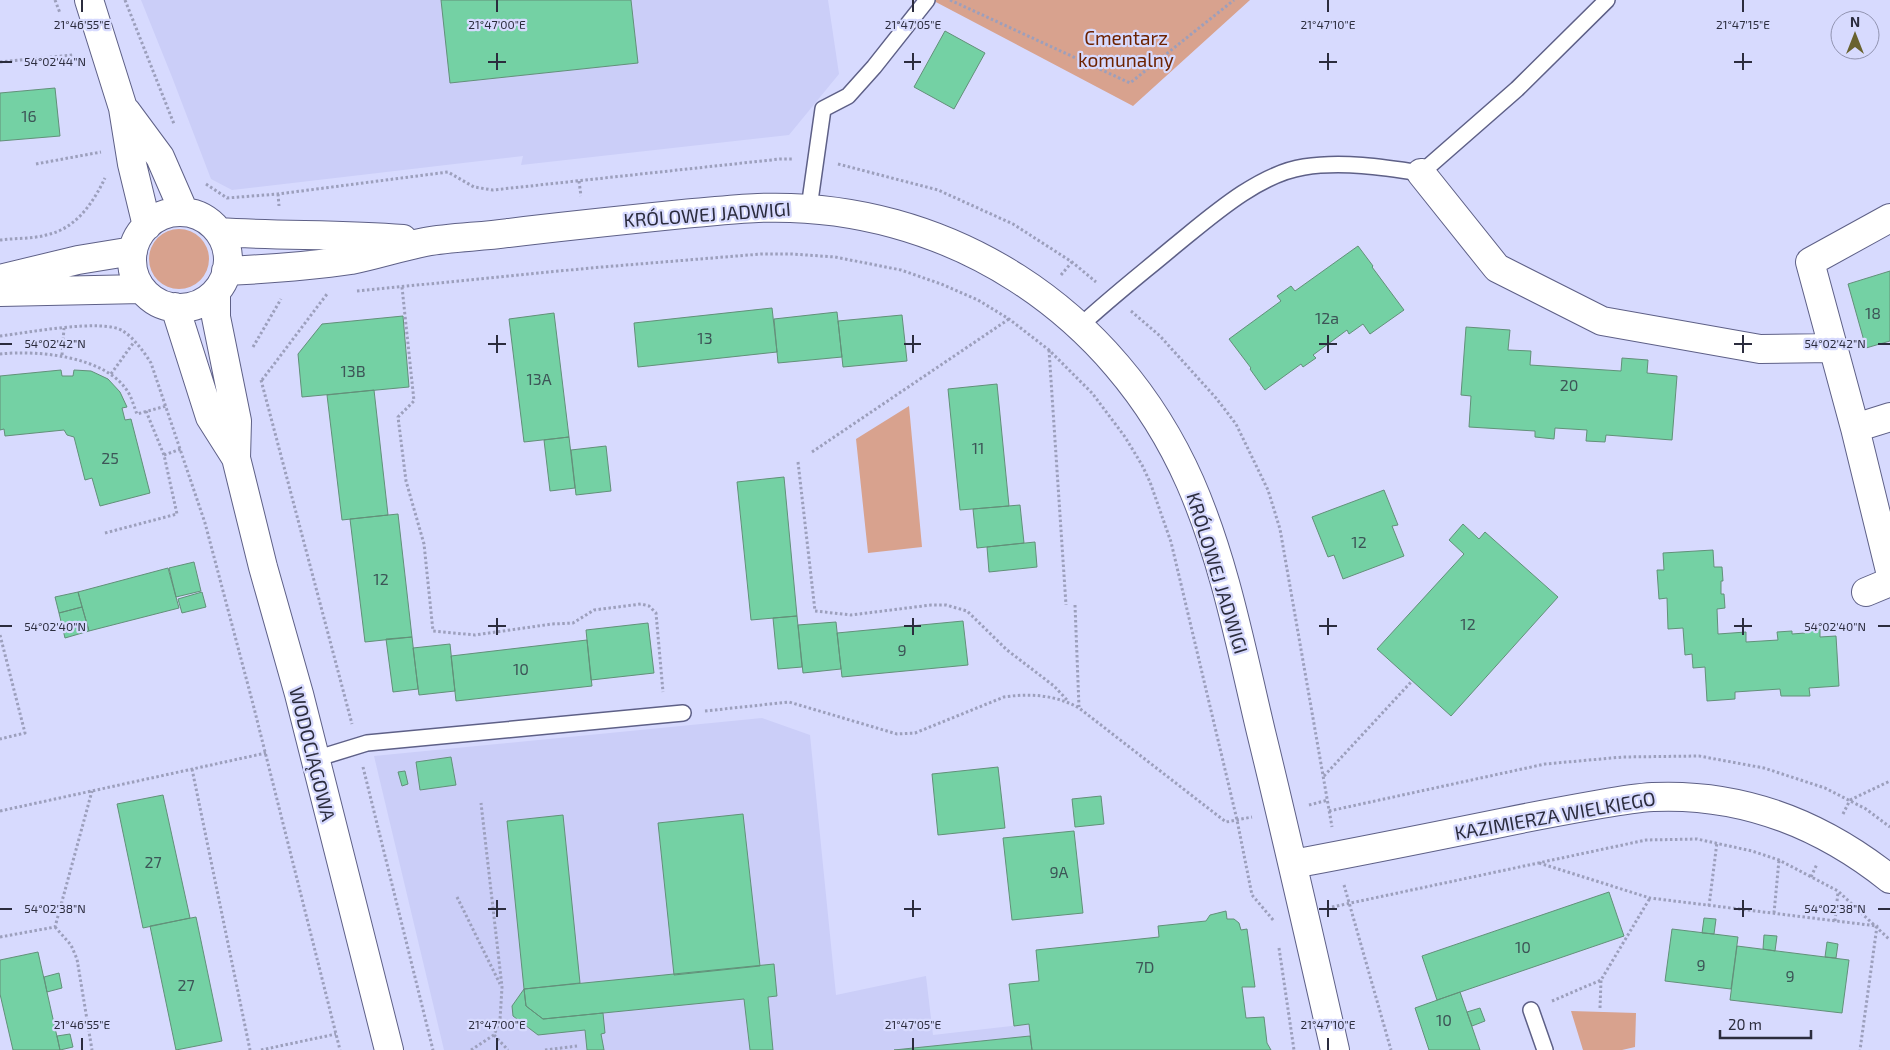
<svg xmlns="http://www.w3.org/2000/svg" width="1890" height="1050" viewBox="0 0 1890 1050" font-family="'Exo 2',sans-serif">
  <style>
    .built { fill: #cbcef8 }
    .green { fill: #d8a28e }
    .building { fill: #74d1a4; stroke: #629079 }
    .lines { fill: none; stroke-linecap: round; stroke-linejoin: round }
    .lane-casing { stroke: #5e6087; stroke-width: 18 }
    .street-casing { stroke: #5e6087; stroke-width: 30 }
    .path { stroke: #9c9fbc; stroke-width: 3; stroke-dasharray: 2.5 2.5; stroke-linecap: butt }
    .lane { stroke: #fff; stroke-width: 15 }
    .street { stroke: #fff; stroke-width: 28 }
    .ticks { fill: none; stroke: #2b2c3d; stroke-width: 2 }
    .labels { text-anchor: middle; dominant-baseline: central; stroke-width: 4.5; stroke-linejoin: round; paint-order: stroke }
    .number-label { font-size: 16px; fill: #3d5557 }
    .park-label { font-size: 19px; fill: #6c2200; stroke: #d7dafe }
    .street-label { font-size: 19px; fill: #2b2c3d; stroke: #d7dafe }
    .ticks-label { font-size: 12px; text-anchor: middle; fill: #2b2c3d; stroke: #d7dafe; stroke-width: 4.5; stroke-linejoin: round; paint-order: stroke }
  </style>
  <rect width="100%" height="100%" fill="#d7dafe"/>
  <path class="built" d="M 141,0 L 828,0 L 839,74 L 789,135 L 521,165 L 523,156 L 232,190 L 211,179 L 172,77 Z
    M 762,718 L 810,735 L 836,995 L 926,976 L 933,1035 L 1029,1024 L 1032,1050 L 444,1050 L 374,756 Z"/>
  <path class="green" d="M 932,0 L 1250,0 L 1133,106 Z
    M149 259a30 30 0 1 1 60 0a30 30 0 1 1-60 0Z
    M 909,406 L 922,547 L 868,553 L 856,439 Z
    M 1571,1011 L 1636,1013 L 1635,1047 L 1622,1050 L 1583,1050 Z"/>
  <path class="building" d="M 441,0 L 631,0 L 638,63 L 450,83 Z
    M 945,31 L 985,53 L 954,109 L 914,87 Z
    M 55,88 L 60,136 L 0,141 L 0,93 Z
    M 1358,246 L 1373,266 L 1372,267 L 1404,310 L 1370,334 L 1363,324 L 1349,334 L 1347,330 L 1313,355 L 1316,358 L 1303,367 L 1301,364 L 1265,390 L 1250,369 L 1251,368 L 1229,339 L 1281,301 L 1277,296 L 1291,286 L 1295,291 Z
    M 1890,271 L 1890,341 L 1866,348 L 1848,284 Z
    M 772,308 L 777,352 L 638,367 L 634,323 Z
    M 837,312 L 842,357 L 778,363 L 774,319 Z
    M 554,313 L 569,437 L 524,442 L 509,319 Z
    M 902,315 L 907,361 L 843,367 L 838,321 Z
    M 403,316 L 409,387 L 302,397 L 298,354 L 322,324 Z
    M 1466,327 L 1510,330 L 1508,350 L 1531,351 L 1530,365 L 1621,371 L 1622,358 L 1648,360 L 1647,373 L 1677,376 L 1672,440 L 1606,435 L 1605,442 L 1586,441 L 1587,430 L 1555,428 L 1554,439 L 1535,437 L 1535,431 L 1469,427 L 1471,396 L 1461,395 Z
    M 61,370 L 62,376 L 73,376 L 74,370 L 91,371 L 108,379 L 120,392 L 127,407 L 122,408 L 125,420 L 131,419 L 150,493 L 100,506 L 92,478 L 85,480 L 74,437 L 67,435 L 64,430 L 5,436 L 4,429 L 0,430 L 0,376 Z
    M 997,384 L 1009,506 L 960,510 L 948,389 Z
    M 374,390 L 388,515 L 342,520 L 327,395 Z
    M 569,437 L 575,488 L 550,491 L 544,440 Z
    M 606,446 L 611,491 L 576,495 L 571,450 Z
    M 784,477 L 797,616 L 751,620 L 737,482 Z
    M 1384,490 L 1398,525 L 1392,526 L 1404,556 L 1343,579 L 1334,555 L 1328,557 L 1312,517 Z
    M 1020,505 L 1024,543 L 977,548 L 973,509 Z
    M 398,514 L 412,637 L 365,642 L 350,519 Z
    M 1463,524 L 1479,539 L 1485,532 L 1558,597 L 1451,716 L 1377,649 L 1464,554 L 1449,540 Z
    M 1035,542 L 1037,567 L 989,572 L 987,547 Z
    M 1713,550 L 1714,567 L 1722,567 L 1723,581 L 1721,581 L 1721,594 L 1724,594 L 1725,608 L 1717,609 L 1718,634 L 1746,632 L 1746,642 L 1778,640 L 1777,632 L 1792,631 L 1792,634 L 1805,633 L 1805,630 L 1820,629 L 1820,637 L 1836,636 L 1839,686 L 1809,688 L 1810,696 L 1781,696 L 1780,689 L 1735,692 L 1735,699 L 1707,701 L 1705,667 L 1693,668 L 1692,654 L 1685,655 L 1683,628 L 1668,629 L 1667,598 L 1659,599 L 1657,570 L 1664,570 L 1663,553 Z
    M 194,562 L 201,591 L 176,597 L 169,568 Z
    M 168,568 L 179,608 L 89,631 L 78,592 Z
    M 78,592 L 82,607 L 59,613 L 55,597 Z
    M 202,592 L 206,607 L 182,613 L 178,599 Z
    M 82,607 L 89,631 L 65,638 L 59,613 Z
    M 797,616 L 802,667 L 778,669 L 773,618 Z
    M 963,621 L 968,665 L 842,677 L 837,633 Z
    M 836,622 L 841,669 L 803,673 L 798,625 Z
    M 648,623 L 654,673 L 591,680 L 586,630 Z
    M 412,637 L 418,689 L 393,692 L 386,639 Z
    M 587,640 L 592,686 L 456,701 L 451,656 Z
    M 450,644 L 455,691 L 419,695 L 413,648 Z
    M 451,757 L 456,785 L 420,790 L 416,762 Z
    M 998,767 L 1005,828 L 938,835 L 932,774 Z
    M 405,771 L 408,784 L 402,786 L 398,772 Z
    M 163,795 L 190,918 L 143,928 L 117,804 Z
    M 1101,796 L 1104,824 L 1075,827 L 1072,799 Z
    M 743,814 L 760,966 L 674,975 L 658,823 Z
    M 563,815 L 580,983 L 524,989 L 507,821 Z
    M 1074,831 L 1083,913 L 1012,920 L 1003,838 Z
    M 1609,892 L 1624,936 L 1437,1000 L 1422,956 Z
    M 1226,911 L 1227,919 L 1234,919 L 1239,923 L 1241,930 L 1247,929 L 1255,987 L 1242,987 L 1246,1018 L 1264,1017 L 1267,1043 L 1271,1050 L 1032,1050 L 1029,1024 L 1014,1026 L 1009,984 L 1039,981 L 1036,950 L 1159,937 L 1158,926 L 1206,921 L 1210,915 Z
    M 196,917 L 222,1041 L 176,1050 L 150,926 Z
    M 1704,918 L 1716,919 L 1714,934 L 1702,933 Z
    M 1672,929 L 1738,937 L 1731,989 L 1665,981 Z
    M 1764,935 L 1777,936 L 1775,951 L 1763,949 Z
    M 1827,942 L 1838,944 L 1836,958 L 1825,957 Z
    M 1737,946 L 1849,960 L 1842,1013 L 1730,1000 Z
    M 38,952 L 60,1050 L 13,1050 L 0,994 L 0,960 Z
    M 774,964 L 777,996 L 768,997 L 773,1050 L 750,1050 L 744,999 L 543,1019 L 526,1006 L 524,989 Z
    M 59,973 L 62,988 L 47,992 L 44,977 Z
    M 524,989 L 526,1006 L 543,1019 L 603,1013 L 605,1033 L 601,1034 L 604,1050 L 587,1050 L 585,1030 L 538,1035 L 513,1016 L 512,1006 Z
    M 1460,992 L 1480,1050 L 1429,1050 L 1415,1008 Z
    M 1480,1008 L 1485,1021 L 1472,1026 L 1467,1012 Z
    M 70,1034 L 73,1047 L 60,1050 L 57,1036 Z
    M 1030,1036 L 1032,1050 L 894,1050 Z"/>
  <g class="lines">
    <defs>
      <path id="lane" d="M 809,208 L 823,109 L 848,96 L 874,67 L 927,0
        M 1079,327 C 1109,299 1141,274 1172,248 C 1208,219 1257,174 1304,167 C 1342,161 1382,167 1421,173 L 1517,89 L 1607,0
        M 315,759 L 367,743 L 683,713
        M 1531,1010 L 1545,1050"/>
      <path id="street" d="M 89,0 L 123,108 L 132,164 L 147,226
        M 126,111 L 160,157 L 184,212
        M 1421,173 L 1497,268 L 1602,321 L 1760,349 L 1833,348
        M132 260a48 48 0 1 1 96 0a48 48 0 1 1-96 0Z
        M 219,232 C 281,236 342,234 403,239
        M 226,271 C 268,269 310,266 351,260 C 376,255 400,247 425,242 C 452,237 481,237 508,233 C 566,226 624,220 683,214 C 708,212 733,209 758,208 C 947,201 1114,310 1190,482 C 1225,562 1241,648 1261,732 C 1287,838 1311,944 1335,1050
        M 0,279 L 78,260 L 133,251
        M 0,292 L 142,289
        M 216,292 L 216,317 L 237,421 L 236,458 L 263,567 L 299,694 L 389,1050
        M 175,307 L 210,417 L 236,458
        M 1890,417 L 1855,428 L 1890,571
        M 1855,428 L 1810,262 L 1890,218
        M 1866,592 L 1890,582
        M 1293,864 C 1363,851 1432,837 1501,823 C 1534,816 1567,810 1601,804 C 1618,801 1636,798 1653,797 C 1743,793 1821,824 1890,879"/>
    </defs>
    <use href="#lane" class="lane-casing"/>
    <use href="#street" class="street-casing"/>
    <path class="path" d="M 55,0 L 60,13
      M 125,0 L 174,124
      M 950,0 L 1130,83 L 1234,0
      M 0,62 L 73,55
      M 36,164 L 101,152
      M 838,164 L 938,190 L 1013,224 L 1072,262 L 1096,282
      M 579,181 L 581,196
      M 206,184 L 227,198 L 278,194 L 448,172 L 474,187 L 493,190 L 780,159 L 793,159
      M 278,194 L 279,206
      M 0,240 C 15,238 32,239 46,235 C 76,229 93,203 105,178
      M 1061,275 L 1072,262
      M 402,287 L 414,401 L 398,417 L 406,481 L 424,544 L 433,631 L 475,635 L 552,624 L 573,623 L 594,610 L 641,604 L 649,606 L 656,613 L 663,692
      M 357,291 L 590,268 L 761,254 L 792,254 L 835,257 L 901,270 L 941,284 L 978,300 L 1009,319 L 1049,350 L 1092,393 L 1125,437 L 1142,465 L 1150,482 L 1171,542 L 1237,820 L 1252,895 L 1274,921
      M 1131,311 L 1160,336 L 1216,398 L 1236,424 L 1268,490 L 1280,529 L 1332,827
      M 0,336 C 26,333 103,318 123,331 C 134,338 144,352 151,363 L 205,523 L 253,704 L 340,1050
      M 253,347 L 281,299
      M 1049,350 L 1066,605
      M 0,354 C 38,350 106,356 128,392 C 132,398 134,407 137,414 L 166,406
      M 62,355 L 64,328
      M 111,374 L 134,342
      M 261,380 L 352,724
      M 262,380 L 327,294
      M 812,452 L 1009,319
      M 164,455 L 181,449
      M 798,462 L 815,611 L 851,615 L 931,605 L 946,605 L 967,611 L 1007,650 L 1054,686 L 1068,701
      M 105,533 L 177,514 L 164,455 L 146,411
      M 1075,605 L 1079,707
      M 0,635 L 25,733 L 0,739
      M 705,711 L 789,702 L 897,734 L 915,733 L 1004,697 C 1030,693 1056,695 1079,708 L 1226,822 L 1252,817
      M 363,767 L 433,1050
      M 192,769 L 250,1050
      M 1324,776 L 1412,681
      M 1850,800 L 1890,781
      M 1309,805 L 1328,800
      M 0,811 L 266,753
      M 1329,811 L 1545,764 L 1623,757 L 1699,756 L 1764,768 L 1825,788 L 1866,809 L 1890,827
      M 1843,814 L 1850,800
      M 1539,863 L 1650,898 L 1877,926 L 1860,1050
      M 1811,877 L 1817,864
      M 1344,885 L 1391,1050
      M 457,897 L 500,984
      M 1709,906 L 1717,842
      M 1332,907 L 1646,840 L 1697,839 L 1752,851 L 1779,860 L 1838,891 L 1890,940
      M 1774,913 L 1779,860
      M 1835,921 L 1838,892
      M 55,927 L 71,945 L 77,959 L 92,1050
      M 0,937 L 55,927 L 92,791
      M 1279,948 L 1294,1050
      M 1552,1001 L 1601,980 L 1650,898
      M 1600,1008 L 1601,980
      M 494,1035 L 508,1050
      M 261,1050 L 336,1034
      M 471,1050 L 494,1035 L 500,1020 L 502,987 L 481,803
      M 545,1050 L 577,1046"/>
    <use href="#lane" class="lane"/>
    <use href="#street" class="street"/>
  </g>
  <path class="ticks" d="M 82,0 L 82,12M 497,0 L 497,12M 913,0 L 913,12M 1328,0 L 1328,12M 1743,0 L 1743,12M 497,53 L 497,70M 913,53 L 913,70M 1328,53 L 1328,70M 1743,53 L 1743,70M 0,62 L 12,62M 488,62 L 506,62M 904,62 L 921,62M 1319,62 L 1337,62M 1734,62 L 1752,62M 497,335 L 497,353M 913,335 L 913,353M 1328,335 L 1328,353M 1743,335 L 1743,353M 0,344 L 12,344M 488,344 L 506,344M 904,344 L 921,344M 1319,344 L 1337,344M 1734,344 L 1752,344M 1878,344 L 1890,344M 497,618 L 497,635M 913,618 L 913,635M 1328,618 L 1328,635M 1743,618 L 1743,635M 0,626 L 12,626M 488,626 L 506,626M 904,626 L 921,626M 1319,626 L 1337,626M 1734,626 L 1752,626M 1878,626 L 1890,626M 497,900 L 497,917M 913,900 L 913,917M 1328,900 L 1328,917M 1743,900 L 1743,917M 0,909 L 12,909M 488,909 L 506,909M 904,909 L 921,909M 1319,909 L 1337,909M 1734,909 L 1752,909M 1878,909 L 1890,909M 82,1038 L 82,1050M 497,1038 L 497,1050M 913,1038 L 913,1050M 1328,1038 L 1328,1050"/>
  <g class="labels">
    <g class="number-label">
      <text x="29" y="115">16</text>
      <text x="1873" y="312">18</text>
      <text x="1327" y="317">12a</text>
      <text x="705" y="337">13</text>
      <text x="353" y="370">13B</text>
      <text x="539" y="378">13A</text>
      <text x="1569" y="384">20</text>
      <text x="978" y="447">11</text>
      <text x="110" y="457">25</text>
      <text x="1359" y="541">12</text>
      <text x="381" y="578">12</text>
      <text x="1468" y="623">12</text>
      <text x="902" y="649">9</text>
      <text x="521" y="668">10</text>
      <text x="153" y="861">27</text>
      <text x="1059" y="871">9A</text>
      <text x="1523" y="946">10</text>
      <text x="1701" y="964">9</text>
      <text x="1145" y="966">7D</text>
      <text x="1790" y="975">9</text>
      <text x="186" y="984">27</text>
      <text x="1444" y="1019">10</text>
    </g>
    <g class="park-label">
      <text x="1126" y="37">Cmentarz<tspan x="1126" dy="22">komunalny</tspan></text>
    </g>
    <g class="street-label">
      <text transform="translate(707 214) rotate(-4)">KRÓLOWEJ JADWIGI</text>
      <text transform="translate(1218 573) rotate(73)">KRÓLOWEJ JADWIGI</text>
      <text transform="translate(313 754) rotate(76)">WODOCIĄGOWA</text>
      <text transform="translate(1555 815) rotate(-10)">KAZIMIERZA WIELKIEGO</text>
    </g>
  </g>
  <g class="ticks-label">
    <text x="82" y="29">21°46'55"E</text>
    <text x="497" y="29">21°47'00"E</text>
    <text x="913" y="29">21°47'05"E</text>
    <text x="1328" y="29">21°47'10"E</text>
    <text x="1743" y="29">21°47'15"E</text>
    <text x="55" y="66">54°02'44"N</text>
    <text x="55" y="348">54°02'42"N</text>
    <text x="1835" y="348">54°02'42"N</text>
    <text x="55" y="631">54°02'40"N</text>
    <text x="1835" y="631">54°02'40"N</text>
    <text x="55" y="913">54°02'38"N</text>
    <text x="1835" y="913">54°02'38"N</text>
    <text x="82" y="1029">21°46'55"E</text>
    <text x="497" y="1029">21°47'00"E</text>
    <text x="913" y="1029">21°47'05"E</text>
    <text x="1328" y="1029">21°47'10"E</text>
  </g>
  <g transform="translate(1855 35)"><circle r="24" fill="#d7dafe" stroke="#9294b1"/>
  <path d="M0-4L9 19L0 12L-9 19Z" fill="#69622e"/>
  <text y="-8" font-size="14" font-weight="bold" text-anchor="middle" fill="#2b2c3d">N</text>
  </g>
  <path d="M1720 1030v8h91v-8" fill="none" stroke="#2b2c3d" stroke-width="2.5"/>
  <text x="1728" y="1030" font-size="15" fill="#2b2c3d" stroke="#d7dafe" stroke-width="4" paint-order="stroke">20 m</text>
</svg>
